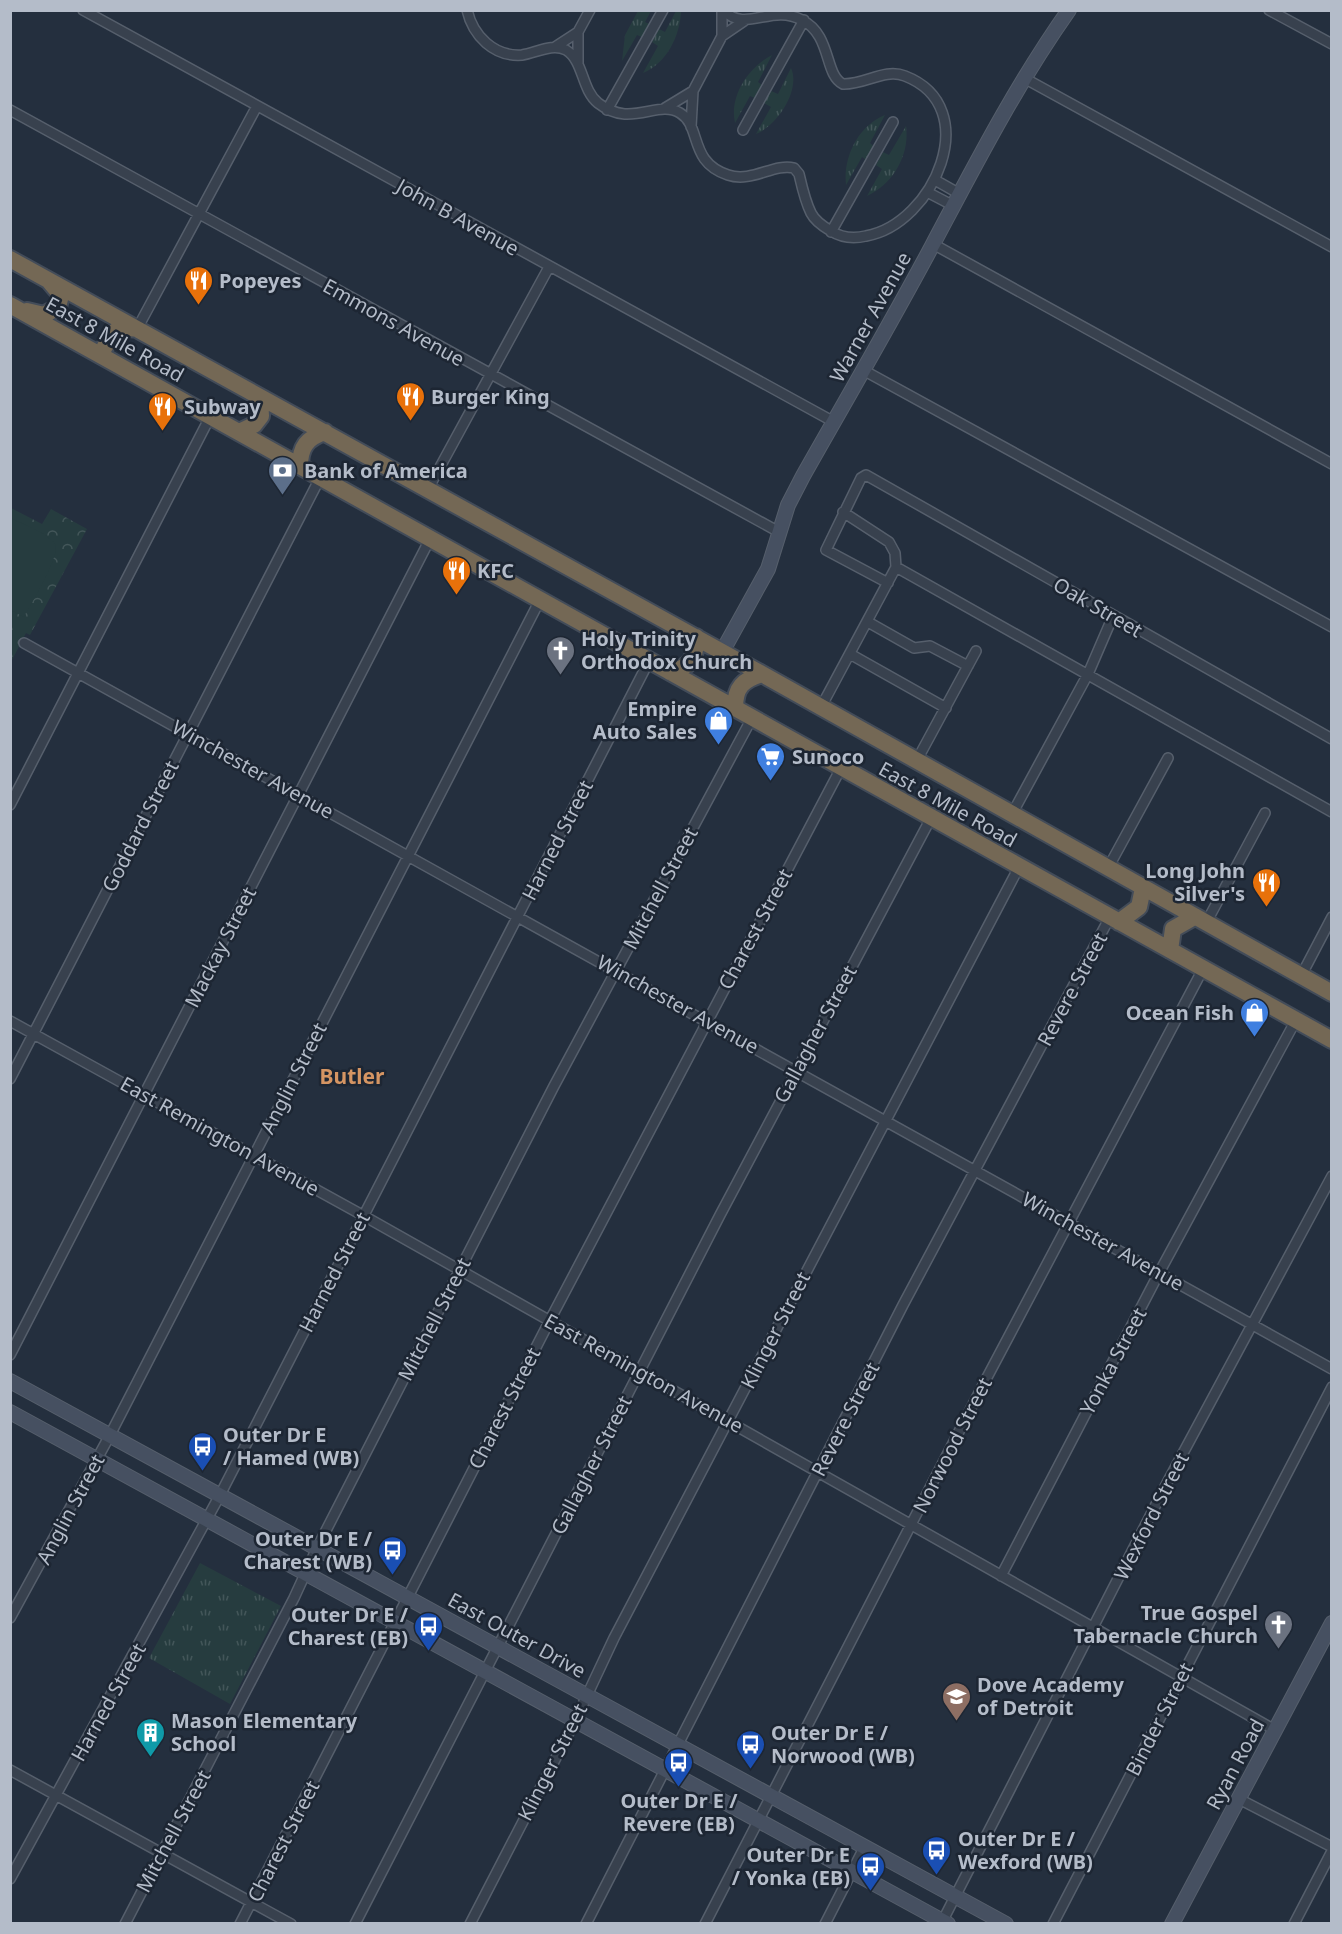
<svg xmlns="http://www.w3.org/2000/svg" width="1342" height="1934" viewBox="0 0 1342 1934" font-family="'Noto Sans',sans-serif">
  <style>
    .grass { fill: url(#grass-tufts) }
    .forest { fill: url(#forest-crowns) }
    .pitch { fill: #263c3f }
    .lines { fill: none; stroke-linecap: round; stroke-linejoin: round }
    .street-casing { stroke: #565f6c; stroke-width: 12 }
    .secondary-casing { stroke: #565f6c; stroke-width: 16 }
    .highway-casing { stroke: #434c59; stroke-width: 20 }
    .street { stroke: #38414e; stroke-width: 9 }
    .secondary { stroke: #465061; stroke-width: 14 }
    .highway { stroke: #746855; stroke-width: 16 }
    .labels { text-anchor: middle; dominant-baseline: central; stroke-width: 5; stroke-linejoin: round; paint-order: stroke }
    .street-label { font-size: 20px; fill: #b4bcc9; stroke: #1d2633 }
    .poi-label { font-size: 20px; font-weight: bold; fill: #b4bcc9; stroke: #1d2633; text-anchor: start }
    .neighbourhood-label { font-size: 21px; font-weight: bold; fill: #d59563; stroke: #1d2633 }
  </style>
  <defs>
    <pattern id="grass-tufts" width="24" height="20" patternUnits="userSpaceOnUse" patternTransform="scale(1.5)"><rect width="24" height="20" fill="#263c3f"/><path d="M3 7l-1-3M5 7V3M7 7l1-3M15 17l-1-3M17 17v-4M19 17l1-3" fill="none" stroke="#435659"/></pattern>
    <pattern id="forest-crowns" width="20" height="18" patternUnits="userSpaceOnUse" patternTransform="scale(1.5)"><rect width="20" height="18" fill="#263c3f"/><path d="M2 6a3 3 0 1 1 6 0M12 15a3 3 0 1 1 6 0" fill="none" stroke="#435659"/></pattern>
  </defs>
  <rect width="100%" height="100%" fill="#242f3e"/>
  <path class="grass" d="M 638,11 L 651,11 L 645,22 L 651,25 L 644,38 L 637,35 L 622,61 L 625,35 Z
    M 676,11 L 681,11 C 680,36 667,63 643,73 L 658,46 L 652,42 L 659,29 L 665,32 Z
    M 772,55 L 758,82 L 764,87 L 757,99 L 750,96 L 735,123 C 729,95 749,67 772,55 Z
    M 791,68 C 801,90 777,126 756,134 L 771,107 L 764,103 L 771,91 L 778,94 Z
    M 885,115 L 870,143 L 876,148 L 868,161 L 862,157 L 846,185 C 843,157 858,126 885,115 Z
    M 906,126 C 910,155 893,184 867,196 L 882,169 L 876,165 L 883,152 L 889,155 Z
    M 200,1563 L 281,1606 L 230,1704 L 149,1658 Z"/>
  <path class="forest" d="M 11,508 L 42,524 L 51,509 L 87,529 L 30,635 L 26,633 L 11,662 Z"/>
  <path class="pitch" d="M 11,518 C 24,525 46,532 55,544 C 62,553 30,606 24,617 L 11,610 Z"/>
  <g class="lines">
    <defs>
      <path id="street" d="M 83,10 L 834,422
        M 467,10 C 473,36 494,57 522,55 C 536,53 552,43 566,50 C 584,61 581,89 598,103 C 631,129 657,99 680,113 C 702,126 688,162 728,175 C 752,183 774,163 794,168 L 799,174 C 802,187 805,201 811,213 C 815,221 824,227 831,231 C 842,238 853,239 866,236 C 934,224 985,107 905,76 C 884,68 865,85 843,84 C 824,75 832,35 802,20 C 771,3 746,34 723,10
        M 1269,10 L 1332,44
        M 722,36 L 744,21
        M 555,47 L 578,32
        M 578,63 L 578,32 L 590,10
        M 1024,78 L 1332,247
        M 665,108 L 693,91
        M 10,110 L 779,532
        M 607,110 L 663,10
        M 691,127 L 693,91 L 722,36 L 722,10
        M 743,130 L 804,20
        M 935,180 L 958,193
        M 929,193 L 952,205
        M 831,232 L 893,122
        M 933,244 L 1332,464
        M 137,329 L 257,106
        M 863,370 L 1332,627
        M 428,489 L 549,267
        M 843,512 L 889,542 L 895,553 L 896,567 L 1332,812
        M 888,583 L 826,550 L 861,478 L 866,475 L 1332,739
        M 868,622 L 914,648 L 930,646 L 968,666
        M 24,643 L 1332,1369
        M 850,654 L 946,708
        M 821,707 L 896,567
        M 917,760 L 976,651
        M 10,805 L 210,417
        M 1012,814 L 1088,674 L 1113,616
        M 1108,868 L 1168,758
        M 1206,923 L 1265,813
        M 1301,976 L 1332,917
        M 10,1021 L 364,1216 L 1275,1730
        M 10,1079 L 320,478
        M 10,1355 L 430,539
        M 1001,1576 L 1159,1273 L 1296,1020
        M 10,1618 L 110,1435 L 540,600
        M 10,1770 L 291,1924
        M 1239,1799 L 1332,1847
        M 10,1879 L 220,1495 L 649,661
        M 125,1924 L 294,1598 L 317,1548 L 554,1086 L 752,718
        M 240,1924 L 550,1320 L 841,768
        M 355,1924 L 720,1215 L 931,818
        M 470,1924 L 575,1721 L 614,1638 L 1019,867
        M 586,1924 L 903,1305 L 1110,917
        M 705,1924 L 983,1385 L 1203,969
        M 825,1924 L 865,1846
        M 941,1924 L 1168,1481 L 1332,1176
        M 1053,1924 L 1332,1387
        M 1294,1924 L 1332,1851"/>
      <path id="secondary" d="M 722,652 L 768,569 L 788,505 L 803,476 C 846,400 891,323 932,246 C 975,165 1016,85 1069,10
        M 10,1381 L 1006,1924
        M 10,1412 L 948,1924
        M 1172,1924 L 1332,1623"/>
      <path id="highway" d="M 10,259 L 762,674 L 1332,993
        M 10,305 L 1332,1040
        M 27,311 L 44,315 L 58,307 L 61,295 L 50,282
        M 100,355 C 112,337 110,324 137,329
        M 239,432 L 254,425 L 261,416 L 260,397
        M 300,466 C 300,447 307,438 325,432
        M 670,672 C 690,668 697,657 696,637
        M 735,708 C 735,687 743,680 762,674
        M 1119,922 L 1139,907 L 1143,888
        M 1170,950 L 1173,929 L 1194,917"/>
    </defs>
    <use href="#street" class="street-casing"/>
    <use href="#secondary" class="secondary-casing"/>
    <use href="#highway" class="highway-casing"/>
    <use href="#street" class="street"/>
    <use href="#secondary" class="secondary"/>
    <use href="#highway" class="highway"/>
  </g>
  <defs>
    <symbol id="restaurant-pin" viewBox="-11 -11 22 30"><path d="M0 17L-7.5 6A9.5 9.5 0 1 1 7.5 6Z" fill="#e8710a" stroke="#1d2633"/><path d="M-5-6h1v4h1v-4h1v4h1v-4h1v5L-1.5 .5V6h-2V.5L-5-1ZM5-6V6H3V1.5H1.5Q1.5-4 5-6Z" fill="#fff"/></symbol>
    <symbol id="bank-pin" viewBox="-11 -11 22 30"><path d="M0 17L-7.5 6A9.5 9.5 0 1 1 7.5 6Z" fill="#5c6f8a" stroke="#1d2633"/><path d="M-6-4H6V4H-6ZM0-2.3a2.3 2.3 0 1 0 0 4.6a2.3 2.3 0 1 0 0-4.6Z" fill="#fff"/></symbol>
    <symbol id="church-pin" viewBox="-11 -11 22 30"><path d="M0 17L-7.5 6A9.5 9.5 0 1 1 7.5 6Z" fill="#6b7280" stroke="#1d2633"/><path d="M-1.2-6h2.4v3.5h3.3v2.4h-3.3V6h-2.4V-.1h-3.3v-2.4h3.3Z" fill="#fff"/></symbol>
    <symbol id="shop-pin" viewBox="-11 -11 22 30"><path d="M0 17L-7.5 6A9.5 9.5 0 1 1 7.5 6Z" fill="#3f7fe0" stroke="#1d2633"/><path d="M-5-2.5h2.3a2.7 3.5 0 0 1 5.4 0H5L5.5 6h-11ZM-1.5-2.5h3a1.5 2.3 0 0 0-3 0Z" fill="#fff"/></symbol>
    <symbol id="supermarket-pin" viewBox="-11 -11 22 30"><path d="M0 17L-7.5 6A9.5 9.5 0 1 1 7.5 6Z" fill="#3f7fe0" stroke="#1d2633"/><path d="M-6-5.5h2.5l.6 2H6L4.5 2H-2.5L-4.4-4H-6ZM-1.5 3.2a1.3 1.3 0 1 0 .1 0ZM3 3.2a1.3 1.3 0 1 0 .1 0Z" fill="#fff"/></symbol>
    <symbol id="bus-pin" viewBox="-11 -11 22 30"><path d="M0 17L-7.5 6A9.5 9.5 0 1 1 7.5 6Z" fill="#1a4fb4" stroke="#1d2633"/><path d="M-5-6H5V4H4V6H2V4H-2V6H-4V4H-5ZM-3.5-4V0h7V-4ZM-3.5 1.2v1.5H-2V1.2ZM2 1.2v1.5H3.5V1.2Z" fill="#fff"/></symbol>
    <symbol id="school-pin" viewBox="-11 -11 22 30"><path d="M0 17L-7.5 6A9.5 9.5 0 1 1 7.5 6Z" fill="#8d6e63" stroke="#1d2633"/><path d="M0-5L7-2L0 1L-7-2ZM-4 1L0 2.5L4 1V4Q0 6-4 4Z" fill="#fff"/></symbol>
    <symbol id="building-pin" viewBox="-11 -11 22 30"><path d="M0 17L-7.5 6A9.5 9.5 0 1 1 7.5 6Z" fill="#0f9aa8" stroke="#1d2633"/><path d="M-4-6H4V6H1V3H-1V6H-4ZM-2.5-4.3h1.7v1.8h-1.7ZM.8-4.3h1.7v1.8H.8ZM-2.5-1h1.7V.8h-1.7ZM.8-1h1.7V.8H.8Z" fill="#fff"/></symbol>
  </defs>
  <g fill-rule="evenodd">
    <use href="#restaurant-pin" x="182" y="264" width="33" height="45"/>
    <use href="#restaurant-pin" x="394" y="380" width="33" height="45"/>
    <use href="#restaurant-pin" x="146" y="390" width="33" height="45"/>
    <use href="#bank-pin" x="266" y="454" width="33" height="45"/>
    <use href="#restaurant-pin" x="440" y="554" width="33" height="45"/>
    <use href="#church-pin" x="544" y="634" width="33" height="45"/>
    <use href="#shop-pin" x="702" y="704" width="33" height="45"/>
    <use href="#supermarket-pin" x="754" y="740" width="33" height="45"/>
    <use href="#restaurant-pin" x="1250" y="866" width="33" height="45"/>
    <use href="#shop-pin" x="1238" y="996" width="33" height="45"/>
    <use href="#bus-pin" x="186" y="1430" width="33" height="45"/>
    <use href="#bus-pin" x="376" y="1534" width="33" height="45"/>
    <use href="#church-pin" x="1262" y="1608" width="33" height="45"/>
    <use href="#bus-pin" x="412" y="1610" width="33" height="45"/>
    <use href="#school-pin" x="940" y="1680" width="33" height="45"/>
    <use href="#building-pin" x="134" y="1716" width="33" height="45"/>
    <use href="#bus-pin" x="734" y="1728" width="33" height="45"/>
    <use href="#bus-pin" x="662" y="1746" width="33" height="45"/>
    <use href="#bus-pin" x="920" y="1834" width="33" height="45"/>
    <use href="#bus-pin" x="854" y="1850" width="33" height="45"/>
  </g>
  <g class="labels">
    <g class="street-label">
      <text transform="translate(458 217) rotate(29)">John B Avenue</text>
      <text transform="translate(870 317) rotate(-61)">Warner Avenue</text>
      <text transform="translate(394 322) rotate(29)">Emmons Avenue</text>
      <text transform="translate(115 339) rotate(29)">East 8 Mile Road</text>
      <text transform="translate(1098 607) rotate(30)">Oak Street</text>
      <text transform="translate(253 769) rotate(29)">Winchester Avenue</text>
      <text transform="translate(948 804) rotate(29)">East 8 Mile Road</text>
      <text transform="translate(140 826) rotate(-63)">Goddard Street</text>
      <text transform="translate(557 840) rotate(-63)">Harned Street</text>
      <text transform="translate(660 888) rotate(-62)">Mitchell Street</text>
      <text transform="translate(755 929) rotate(-62)">Charest Street</text>
      <text transform="translate(220 947) rotate(-63)">Mackay Street</text>
      <text transform="translate(1072 989) rotate(-62)">Revere Street</text>
      <text transform="translate(678 1004) rotate(29)">Winchester Avenue</text>
      <text transform="translate(815 1034) rotate(-62)">Gallagher Street</text>
      <text transform="translate(293 1078) rotate(-63)">Anglin Street</text>
      <text transform="translate(220 1136) rotate(29)">East Remington Avenue</text>
      <text transform="translate(1103 1241) rotate(29)">Winchester Avenue</text>
      <text transform="translate(334 1272) rotate(-63)">Harned Street</text>
      <text transform="translate(434 1319) rotate(-63)">Mitchell Street</text>
      <text transform="translate(775 1330) rotate(-63)">Klinger Street</text>
      <text transform="translate(1113 1361) rotate(-62)">Yonka Street</text>
      <text transform="translate(644 1373) rotate(29)">East Remington Avenue</text>
      <text transform="translate(504 1408) rotate(-63)">Charest Street</text>
      <text transform="translate(845 1419) rotate(-63)">Revere Street</text>
      <text transform="translate(952 1445) rotate(-63)">Norwood Street</text>
      <text transform="translate(591 1465) rotate(-63)">Gallagher Street</text>
      <text transform="translate(70 1509) rotate(-62)">Anglin Street</text>
      <text transform="translate(1151 1516) rotate(-63)">Wexford Street</text>
      <text transform="translate(517 1635) rotate(29)">East Outer Drive</text>
      <text transform="translate(108 1702) rotate(-61)">Harned Street</text>
      <text transform="translate(1159 1719) rotate(-63)">Binder Street</text>
      <text transform="translate(552 1762) rotate(-63)">Klinger Street</text>
      <text transform="translate(1235 1764) rotate(-62)">Ryan Road</text>
      <text transform="translate(173 1831) rotate(-62)">Mitchell Street</text>
      <text transform="translate(283 1841) rotate(-63)">Charest Street</text>
    </g>
    <g class="poi-label">
      <text x="219" y="280">Popeyes</text>
      <text x="431" y="396">Burger King</text>
      <text x="184" y="406">Subway</text>
      <text x="304" y="470">Bank of America</text>
      <text x="477" y="570">KFC</text>
      <text x="581" y="638">Holy Trinity<tspan x="581" dy="23">Orthodox Church</tspan></text>
      <text x="697" y="708" text-anchor="end">Empire<tspan x="697" dy="23">Auto Sales</tspan></text>
      <text x="792" y="756">Sunoco</text>
      <text x="1245" y="870" text-anchor="end">Long John<tspan x="1245" dy="23">Silver's</tspan></text>
      <text x="1234" y="1012" text-anchor="end">Ocean Fish</text>
      <text x="223" y="1434">Outer Dr E<tspan x="223" dy="23">/ Hamed (WB)</tspan></text>
      <text x="372" y="1538" text-anchor="end">Outer Dr E /<tspan x="372" dy="23">Charest (WB)</tspan></text>
      <text x="1258" y="1612" text-anchor="end">True Gospel<tspan x="1258" dy="23">Tabernacle Church</tspan></text>
      <text x="408" y="1614" text-anchor="end">Outer Dr E /<tspan x="408" dy="23">Charest (EB)</tspan></text>
      <text x="977" y="1684">Dove Academy<tspan x="977" dy="23">of Detroit</tspan></text>
      <text x="171" y="1720">Mason Elementary<tspan x="171" dy="23">School</tspan></text>
      <text x="771" y="1732">Outer Dr E /<tspan x="771" dy="23">Norwood (WB)</tspan></text>
      <text x="679" y="1800" text-anchor="middle">Outer Dr E /<tspan x="679" dy="23">Revere (EB)</tspan></text>
      <text x="958" y="1838">Outer Dr E /<tspan x="958" dy="23">Wexford (WB)</tspan></text>
      <text x="850" y="1854" text-anchor="end">Outer Dr E<tspan x="850" dy="23">/ Yonka (EB)</tspan></text>
    </g>
    <g class="neighbourhood-label">
      <text x="352" y="1076">Butler</text>
    </g>
  </g>
  <rect width="1342" height="1934" fill="none" stroke="#b4bcc9" stroke-width="24"/>
</svg>
